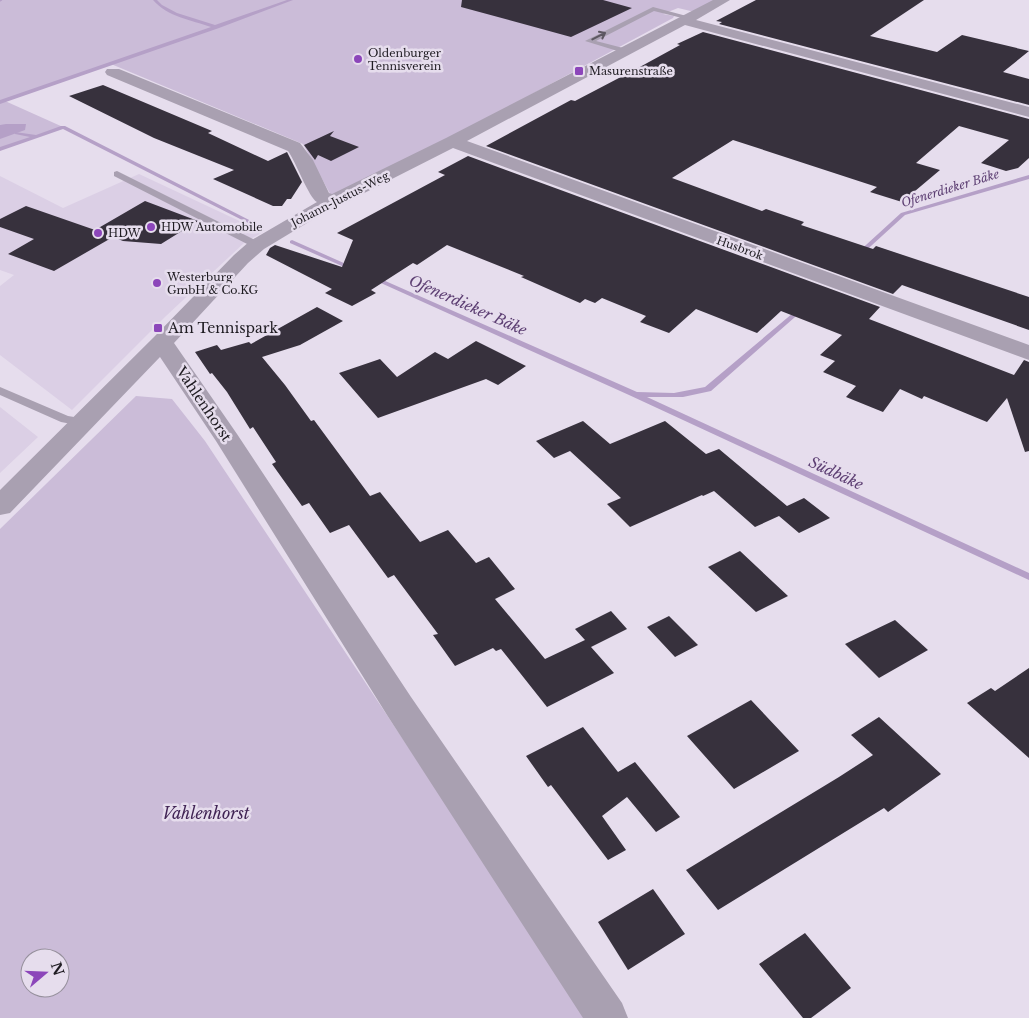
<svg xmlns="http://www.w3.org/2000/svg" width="1029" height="1018" viewBox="0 0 1029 1018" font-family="'Libre Baskerville',serif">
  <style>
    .built { fill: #dbcfe5 }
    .green { fill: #cbbcd8; fill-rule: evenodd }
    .water { fill: #b5a0c7 }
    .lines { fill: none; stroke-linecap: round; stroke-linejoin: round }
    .stream { fill: #b5a0c7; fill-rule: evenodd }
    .building { fill: #37313d }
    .service { fill: #a9a0b1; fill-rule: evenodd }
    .minor { fill: #a9a0b1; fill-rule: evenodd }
    .oneway { stroke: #5d5762 }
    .poi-dot { fill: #8c46ba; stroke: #e6dded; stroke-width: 2 }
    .labels { text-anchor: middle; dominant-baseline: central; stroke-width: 5; stroke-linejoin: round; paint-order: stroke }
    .far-poi-label { font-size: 11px; fill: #1f1c22; stroke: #e6dded; text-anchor: start }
    .far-street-label { font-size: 11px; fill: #1f1c22; stroke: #e6dded }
    .far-water-label { font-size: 12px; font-style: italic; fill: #5d3f73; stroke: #e6dded }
    .poi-label { font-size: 14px; fill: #1f1c22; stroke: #e6dded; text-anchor: start }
    .street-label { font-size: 14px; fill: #1f1c22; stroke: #e6dded }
    .water-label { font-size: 15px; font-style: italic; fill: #5d3f73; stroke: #e6dded }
    .near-park-label { font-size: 16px; font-style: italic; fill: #412455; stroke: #e6dded }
  </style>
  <rect width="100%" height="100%" fill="#e6dded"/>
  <path class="built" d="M 139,174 L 263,232 L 244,243 L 166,316 L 72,410 L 0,355 L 0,286 L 14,275 L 0,270 L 0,176 L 63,208 Z
    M 0,407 L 38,437 L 0,473 Z"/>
  <path class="green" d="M 3,0 L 723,0 L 699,13 L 678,8 L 663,14 L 674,16 L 673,18 L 334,201 L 303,144 L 111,64 L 5,101 L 63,127 L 0,150 L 0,2 Z
    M 136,396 L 172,399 L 205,441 L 588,1018 L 0,1018 L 0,529 ZM 30,958 L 60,958 L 60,988 L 30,988 Z"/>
  <path class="water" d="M 6,124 L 26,124 L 25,130 L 0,139 L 0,125 Z"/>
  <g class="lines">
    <path class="stream" d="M 0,0 L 3,0 L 0,2 Z
      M 153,0 L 157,0 L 162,5 L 177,13 L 215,25 L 287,0 L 293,0 L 219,28 L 0,104 L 0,100 L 211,27 C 191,20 168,17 153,0 Z
      M 61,126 L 65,126 L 255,223 L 250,224 L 63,129 L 0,151 L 0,147 L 30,137 L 15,134 L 15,132 L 36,135 Z
      M 1029,175 L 1029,179 L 905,215 L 860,256 L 858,257 L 855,255 L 901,213 Z
      M 292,240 L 355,268 L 356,269 L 353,271 L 351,270 L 290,243 L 290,241 Z
      M 374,276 L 637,392 L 674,393 L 705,387 L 799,308 L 803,308 L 803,310 L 711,391 L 683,397 L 647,397 L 1029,573 L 1029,580 L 629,395 L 372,279 L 371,278 Z"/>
  </g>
  <path class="building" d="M 462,0 L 603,0 L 632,8 L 571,37 L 461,7 Z
    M 756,0 L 924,0 L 870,36 L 937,52 L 962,35 L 1029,51 L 1003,72 L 1029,79 L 1029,105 L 719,24 L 722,22 L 716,21 Z
    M 703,32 L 1029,119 L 1029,158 L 1018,168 L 1006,171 L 981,163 L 1009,140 L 959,126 L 916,163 L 940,170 L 902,202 L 870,192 L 877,187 L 733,140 L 672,178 L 762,211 L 766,209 L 804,222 L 801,225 L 873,249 L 876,246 L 1029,297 L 1029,330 L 902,285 L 893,294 L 486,146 L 571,100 L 575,101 L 638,68 L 680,45 L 677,44 Z
    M 103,85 L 212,131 L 208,133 L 268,161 L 287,152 L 302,182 L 291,199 L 287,199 L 282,206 L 273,206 L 213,179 L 234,170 L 154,138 L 69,96 Z
    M 334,131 L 330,136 L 359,147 L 331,161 L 318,155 L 315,160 L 304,145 Z
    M 468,156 L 880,307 L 869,319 L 1014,375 L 1024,360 L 1029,362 L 1029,451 L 1025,452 L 1007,398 L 987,422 L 924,396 L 922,399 L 900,389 L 883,412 L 846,397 L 856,386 L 823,372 L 835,361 L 820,355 L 842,335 L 781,311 L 757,333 L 696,309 L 669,333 L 640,322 L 646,316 L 602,298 L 595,303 L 585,299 L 580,303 L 521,277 L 524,276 L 447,245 L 417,265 L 413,263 L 371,290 L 376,293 L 352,306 L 325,293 L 332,289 L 266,255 L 270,248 L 275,245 L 342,267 L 353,240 L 337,233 L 445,175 L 438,172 Z
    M 145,201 L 198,221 L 161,244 L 123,241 L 113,237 L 54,271 L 8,254 L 34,239 L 0,227 L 0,219 L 26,206 L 95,230 Z
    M 317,307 L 343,321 L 300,345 L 262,357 L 285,385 L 311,421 L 314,420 L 370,496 L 380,492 L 420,542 L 448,530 L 476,563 L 489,557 L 515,589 L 495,599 L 545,659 L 585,640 L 575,629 L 611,611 L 627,629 L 591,647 L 614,673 L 547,707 L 501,649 L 496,651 L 493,648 L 455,666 L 433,635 L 438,634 L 394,575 L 388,578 L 349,525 L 330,533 L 309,503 L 302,506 L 272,464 L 276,462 L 253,427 L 250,429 L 227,392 L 212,373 L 210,374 L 195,352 L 217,345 L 221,350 L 249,342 L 251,344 Z
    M 476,341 L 526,366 L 498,385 L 486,379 L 378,418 L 339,373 L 380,359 L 397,377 L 435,352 L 448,359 Z
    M 583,421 L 610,444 L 665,421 L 706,454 L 719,449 L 787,506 L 804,498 L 830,518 L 799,533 L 779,516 L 755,527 L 714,491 L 703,496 L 702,495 L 630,527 L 607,504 L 621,498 L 570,451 L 554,458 L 536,441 Z
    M 740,551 L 788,596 L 756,612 L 708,567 Z
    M 669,616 L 698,645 L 675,657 L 647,627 Z
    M 895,620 L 928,650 L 879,678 L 845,644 Z
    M 1029,668 L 1029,758 L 967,703 L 991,688 L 995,691 Z
    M 751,700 L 799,751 L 734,789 L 687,736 Z
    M 879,717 L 941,774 L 888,812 L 884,808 L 718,910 L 686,870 L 839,777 L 873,755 L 851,735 Z
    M 583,727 L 618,772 L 635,762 L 680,817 L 656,832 L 627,797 L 602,816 L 626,850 L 608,860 L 551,785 L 548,787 L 526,756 Z
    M 653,889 L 685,934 L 628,970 L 598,922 Z
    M 805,933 L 851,988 L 811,1018 L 803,1018 L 759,964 Z"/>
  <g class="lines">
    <path class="service" d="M 653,7 L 694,18 L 690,20 L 654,11 L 596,41 L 627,49 L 627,53 L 624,53 L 585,41 Z
      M 117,171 L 261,243 L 262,245 L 261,247 L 253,247 L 114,176 L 114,172 Z
      M 0,387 L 68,416 L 86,419 L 88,422 L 82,426 L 61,422 L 0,395 Z"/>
    <path class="minor" d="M 713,0 L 730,0 L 696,20 L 1029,107 L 1029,117 L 685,25 L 467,141 L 1029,345 L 1029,360 L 453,148 L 317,217 L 264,249 L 248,263 L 174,343 L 237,434 L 411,697 L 622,1003 L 628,1018 L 583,1018 L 387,715 L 216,441 L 160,357 L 10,513 L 0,515 L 0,490 L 154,337 L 234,255 L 250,241 L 317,202 C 309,198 296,162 288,151 L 107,75 L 105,72 L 107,69 L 119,69 L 300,143 L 313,160 L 329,193 L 332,194 L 446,138 Z"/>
  </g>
  <defs><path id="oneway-shaft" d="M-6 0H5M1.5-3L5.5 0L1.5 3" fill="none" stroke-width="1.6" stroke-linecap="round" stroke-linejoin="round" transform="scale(1.25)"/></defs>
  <use class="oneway" href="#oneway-shaft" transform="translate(599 36) rotate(-27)"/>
  <g class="poi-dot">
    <circle cx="358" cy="59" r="5"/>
    <rect x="574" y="66" width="10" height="10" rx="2.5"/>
    <circle cx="151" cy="227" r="5"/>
    <circle cx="98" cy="233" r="5"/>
    <circle cx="157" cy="283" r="5"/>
    <rect x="153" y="323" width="10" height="10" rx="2.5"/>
  </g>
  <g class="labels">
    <g class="far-poi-label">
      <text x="368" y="53">Oldenburger<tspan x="368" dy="13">Tennisverein</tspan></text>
      <text x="589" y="71">Masurenstraße</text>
      <text x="161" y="227">HDW Automobile</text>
      <text x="108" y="233">HDW</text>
      <text x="167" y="277">Westerburg<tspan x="167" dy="13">GmbH &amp; Co.KG</tspan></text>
    </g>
    <g class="far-street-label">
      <text transform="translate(340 199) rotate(-27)">Johann-Justus-Weg</text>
      <text transform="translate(740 248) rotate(20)">Husbrok</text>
    </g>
    <g class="far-water-label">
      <text transform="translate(950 188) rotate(-17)">Ofenerdieker Bäke</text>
    </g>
    <g class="poi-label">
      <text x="168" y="328">Am Tennispark</text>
    </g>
    <g class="street-label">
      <text transform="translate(204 404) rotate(56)">Vahlenhorst</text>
    </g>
    <g class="water-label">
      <text transform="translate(468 305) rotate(24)">Ofenerdieker Bäke</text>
      <text transform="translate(836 473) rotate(25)">Südbäke</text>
    </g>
    <g class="near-park-label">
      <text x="206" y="813">Vahlenhorst</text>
    </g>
  </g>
  <g transform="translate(45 973) rotate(71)"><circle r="24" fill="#e6dded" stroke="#96909c"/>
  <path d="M0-4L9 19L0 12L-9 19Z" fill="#8c46ba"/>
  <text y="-8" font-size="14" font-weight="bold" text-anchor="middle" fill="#1f1c22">N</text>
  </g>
</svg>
